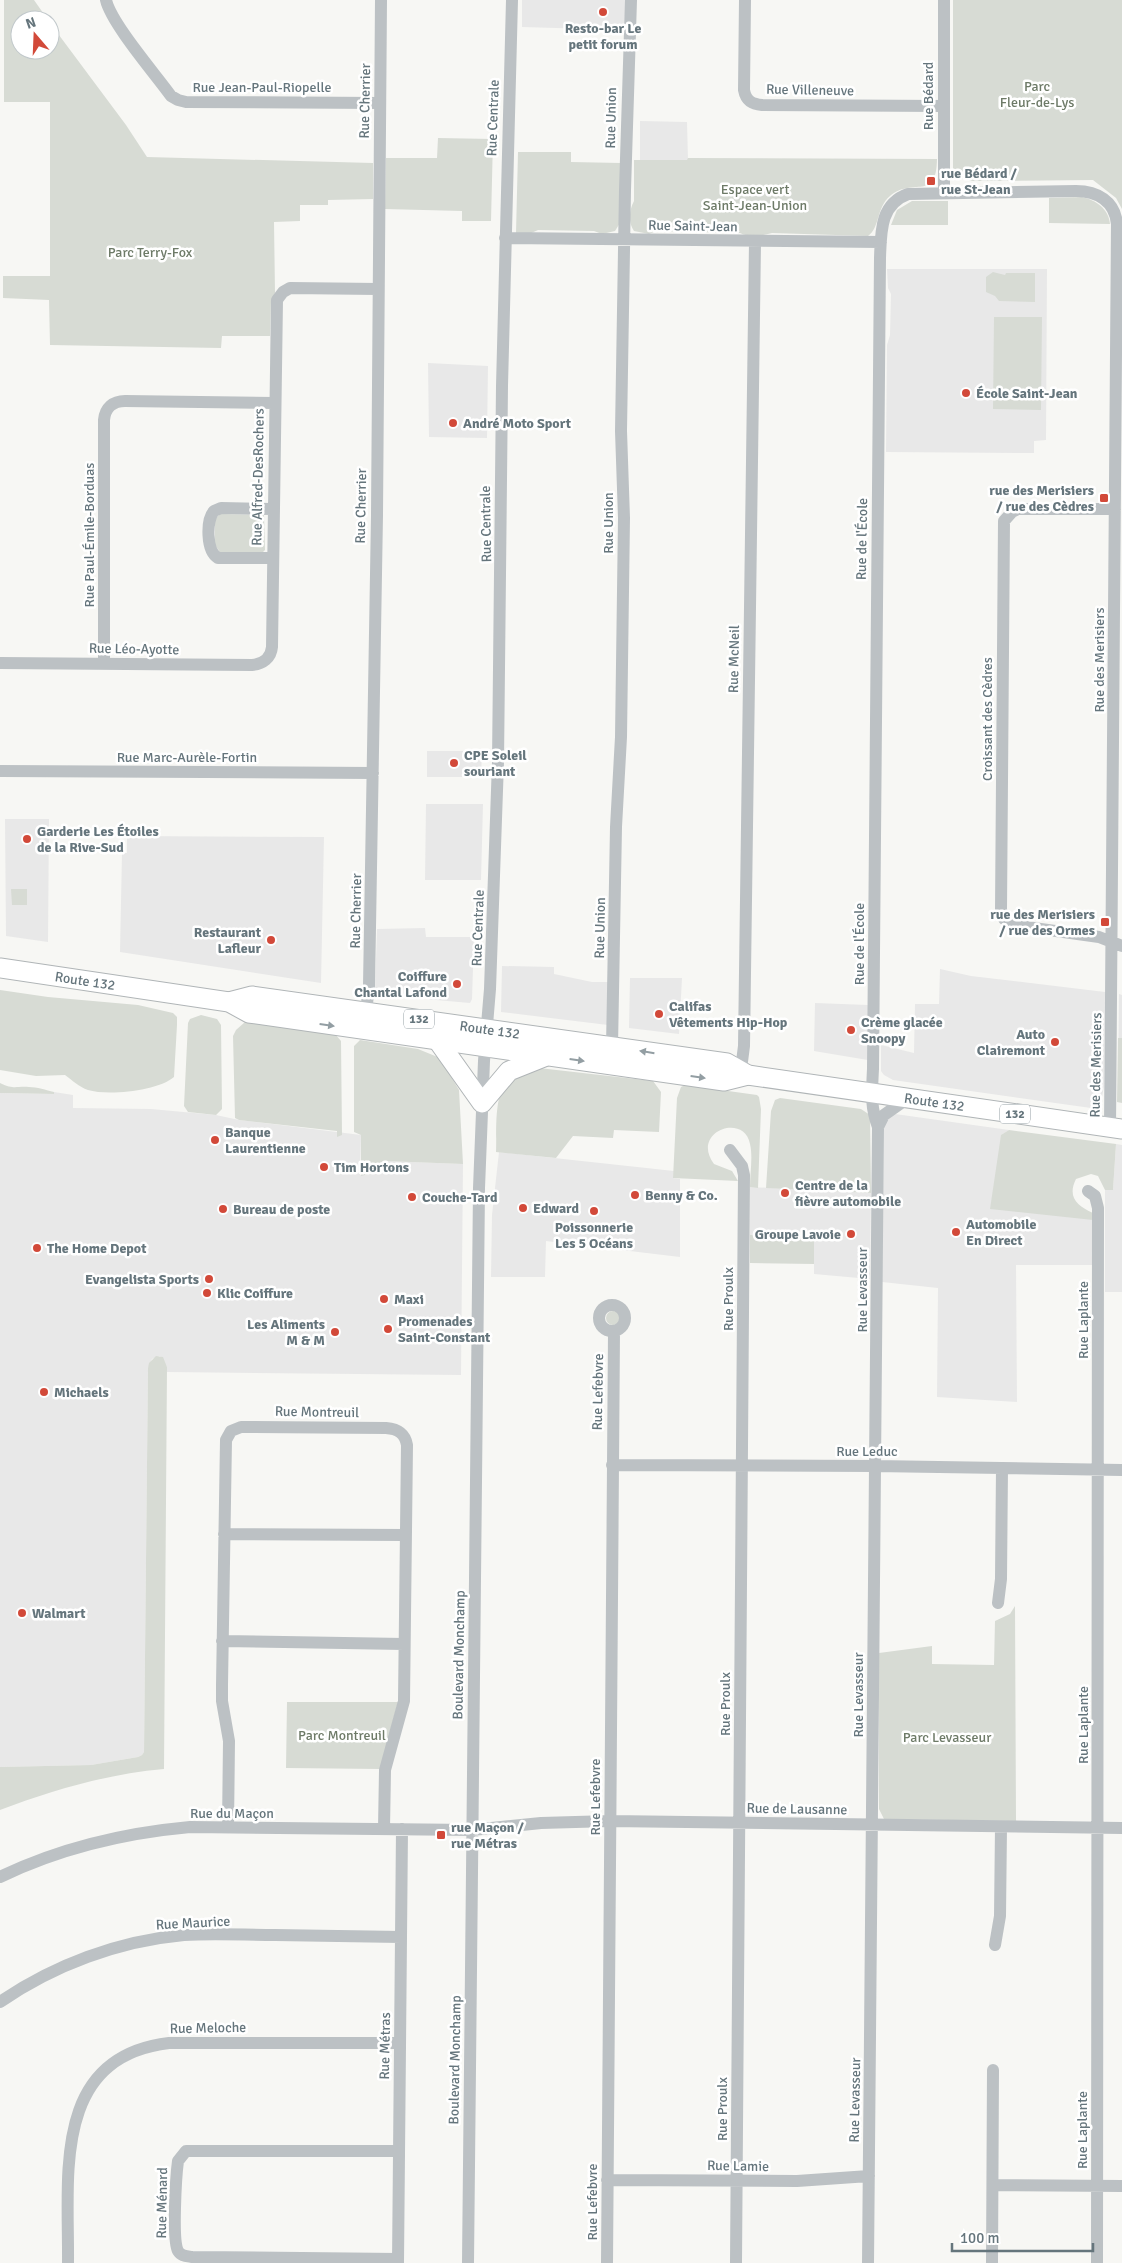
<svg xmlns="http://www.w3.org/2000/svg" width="1122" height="2263" viewBox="0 0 1122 2263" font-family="Signika,sans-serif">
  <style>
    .built { fill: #e8e8e8 }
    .green { fill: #d7dbd4 }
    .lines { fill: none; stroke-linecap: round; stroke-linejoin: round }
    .highway-casing { stroke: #b0b5b7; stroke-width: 21 }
    .minor { stroke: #bcc1c4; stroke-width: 12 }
    .highway { stroke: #fff; stroke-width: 19 }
    .oneway { fill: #939ea3 }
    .poi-dot { fill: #d24939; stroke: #fff; stroke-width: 2 }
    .labels { text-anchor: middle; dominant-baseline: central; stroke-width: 5; stroke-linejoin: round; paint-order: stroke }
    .shield { fill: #fff; stroke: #939ea3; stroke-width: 1 }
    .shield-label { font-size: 12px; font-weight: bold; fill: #65757c }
    .poi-label { font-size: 14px; font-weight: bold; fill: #65757c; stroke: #fff; text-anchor: start }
    .park-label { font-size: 14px; fill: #6d7a67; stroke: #fff }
    .street-label { font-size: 14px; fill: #65757c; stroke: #fff }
  </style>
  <rect width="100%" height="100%" fill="#f7f7f4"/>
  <path class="built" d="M 522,0 L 626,0 L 624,30 L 522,27 Z
    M 640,121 L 687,122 L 688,160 L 640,160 Z
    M 887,269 L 1047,269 L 1046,440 L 1034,441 L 1034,453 L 886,452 L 887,345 L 890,335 L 891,294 L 888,288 Z
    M 428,363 L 488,366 L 487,438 L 429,437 Z
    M 427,751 L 482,751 L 481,777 L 427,777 Z
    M 426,804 L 483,804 L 481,880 L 425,880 Z
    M 5,819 L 49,819 L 48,942 L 6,936 Z
    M 127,836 L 324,837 L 321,983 L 120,952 L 122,853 L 127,853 Z
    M 425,928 L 426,937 L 474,937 L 472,999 L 470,1003 L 425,999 L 424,996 L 375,990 L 377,929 Z
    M 502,966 L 554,967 L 554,974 L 592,982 L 609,982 L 608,1025 L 501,1012 Z
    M 940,969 L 971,976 L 1105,992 L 1104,1087 L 1100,1106 L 1091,1108 L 893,1080 L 884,1075 L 881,1071 L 881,1045 L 914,1053 L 915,1004 L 939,1004 Z
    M 630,978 L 682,978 L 679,1034 L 629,1028 Z
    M 1119,994 L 1122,995 L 1122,1089 L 1118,1089 Z
    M 815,1003 L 868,1005 L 868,1060 L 814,1051 Z
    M 54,1092 L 73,1095 L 73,1108 L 151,1109 L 216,1115 L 239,1120 L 361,1135 L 360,1175 L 374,1168 L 378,1162 L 384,1161 L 463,1164 L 461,1375 L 167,1372 L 167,1367 L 160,1356 L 152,1359 L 148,1368 L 144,1752 L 142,1755 L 138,1757 L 91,1765 L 0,1767 L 0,1093 L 53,1094 Z
    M 895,1114 L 1009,1130 L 1003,1134 L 1093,1220 L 1093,1265 L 1016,1265 L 1017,1402 L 937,1397 L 938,1288 L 882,1282 L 884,1127 L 884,1122 Z
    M 1116,1144 L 1122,1145 L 1122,1292 L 1105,1292 L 1105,1190 L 1113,1190 Z
    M 499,1152 L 674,1171 L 673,1178 L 680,1179 L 680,1257 L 546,1241 L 545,1277 L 491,1277 L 492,1215 Z
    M 750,1187 L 871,1193 L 870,1279 L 814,1274 L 814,1236 L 750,1235 Z"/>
  <path class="green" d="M 4,0 L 34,0 L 48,20 L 20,20 L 20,50 L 50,50 L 50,23 L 126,125 L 147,157 L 373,163 L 373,199 L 328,200 L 328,205 L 300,205 L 300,221 L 274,222 L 275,293 L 271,302 L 270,336 L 222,336 L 221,348 L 50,345 L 49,300 L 3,298 L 3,276 L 50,276 L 50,102 L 4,102 Z
    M 953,0 L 1122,0 L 1122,209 L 1116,198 L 1093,180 L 973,181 L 953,176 Z
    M 438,138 L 493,139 L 491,221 L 462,221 L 462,211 L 385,209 L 386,158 L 437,158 Z
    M 518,152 L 571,152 L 571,162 L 621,163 L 620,223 L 615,231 L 602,234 L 594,231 L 538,230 L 529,234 L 516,233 Z
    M 688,158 L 937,159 C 936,203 914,176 890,196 C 876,208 880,228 868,236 L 772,233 C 760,236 751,238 740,233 L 656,231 L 649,234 L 634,231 C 628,223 629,210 634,201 L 634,160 L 687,160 Z
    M 1082,197 C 1096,200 1109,209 1110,224 L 1049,223 L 1049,198 Z
    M 912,201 L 948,201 L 948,225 L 891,225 L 897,210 Z
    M 993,272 L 1005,275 L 1006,273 L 1035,273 L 1035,302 L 999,301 L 995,296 L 986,292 L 986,277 Z
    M 994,317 L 1042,317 L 1041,410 L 993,409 Z
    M 220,514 L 264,515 L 265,550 L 263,552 L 220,552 L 215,545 L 215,519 Z
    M 11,889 L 27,889 L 27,905 L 12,905 Z
    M 0,990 L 48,997 L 138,1005 L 173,1013 L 177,1017 L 177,1025 L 174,1077 C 158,1091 108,1096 88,1090 C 79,1087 72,1080 65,1075 L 36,1076 L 0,1070 Z
    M 201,1015 L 217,1019 L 221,1025 L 222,1109 L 216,1115 L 188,1112 L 184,1106 L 188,1023 L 190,1019 Z
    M 245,1022 L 335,1034 L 341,1041 L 342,1135 L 337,1137 L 337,1131 L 239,1120 L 235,1118 L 233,1036 L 236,1030 Z
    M 1118,1038 L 1122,1038 L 1122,1103 L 1117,1102 Z
    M 360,1040 L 418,1049 L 440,1058 L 459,1090 L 463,1164 L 384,1161 L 375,1165 L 373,1173 L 361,1176 L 361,1135 L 354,1132 L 354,1046 Z
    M 539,1068 L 653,1081 L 661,1092 L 659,1132 L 614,1130 L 613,1138 L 573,1136 L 556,1158 L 496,1152 C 497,1133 493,1093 509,1079 C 516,1073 531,1071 539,1068 Z
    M 0,1083 C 15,1090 15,1086 29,1087 C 37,1087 46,1090 54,1092 L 54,1094 L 0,1093 Z
    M 685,1085 L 757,1095 L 759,1097 L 761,1109 L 758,1188 L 750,1187 C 750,1173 753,1157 750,1144 C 744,1112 690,1132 714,1164 L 732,1171 L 738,1181 L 673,1178 L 677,1098 L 681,1087 Z
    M 780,1098 L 861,1109 L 870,1115 L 871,1193 L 766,1188 L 771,1111 L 775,1100 Z
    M 1009,1130 L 1116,1144 L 1113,1190 L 1105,1190 L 1098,1176 L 1091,1174 L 1076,1179 C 1067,1197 1077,1206 1093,1213 L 1093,1220 L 990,1209 L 1001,1135 Z
    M 750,1235 L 814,1236 L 814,1264 L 750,1263 Z
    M606 1318a7 7 0 1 1 14 0a7 7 0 1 1-14 0Z
    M 156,1356 L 163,1357 L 167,1367 L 164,1769 C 107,1774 53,1790 0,1810 L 0,1767 L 91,1765 L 138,1757 L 142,1755 L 144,1752 L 148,1368 L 149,1363 Z
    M 1015,1606 L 1016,1821 L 884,1819 L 879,1809 L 879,1653 L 932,1646 L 932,1664 L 994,1665 L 995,1621 L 1010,1614 Z
    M 287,1702 L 398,1702 L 380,1769 L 286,1768 Z"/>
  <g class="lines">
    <defs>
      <g id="highway">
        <path id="s1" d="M 0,968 L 229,1002 L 249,1013 L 724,1081 L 748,1075"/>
        <path id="s2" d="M 229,1002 L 252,996 L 727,1063 L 748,1075 L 1122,1129"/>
        <path d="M 438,1041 L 482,1103 L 509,1071 L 544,1057"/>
      </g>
    </defs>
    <use href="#highway" class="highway-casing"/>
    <path class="minor" d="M 106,0 C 111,23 156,75 171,96 L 178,100 L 186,102 L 380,103
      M 745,0 L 744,90 C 746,101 752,104 762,105 L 943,106
      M 944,193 L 944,0
      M 505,238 L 881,242
      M 1115,509 L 1018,509 L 1012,512 L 1004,521 L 1001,910 L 1004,919 L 1012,925 L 1099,937 L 1122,946
      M 272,558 L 218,558 C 206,551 206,520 214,511 L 221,508 L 273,509
      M 0,663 L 252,665 C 263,664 271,658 272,647 L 277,300 L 283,292 L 290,288 L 378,289
      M 104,664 L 104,420 C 105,408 113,401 125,401 L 274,403
      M 0,771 L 373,773
      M 366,1012 L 369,986 L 377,515 L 381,0
      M 612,1047 L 616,827 L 621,737 L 624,518 L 621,431 L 625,190 L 631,0
      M 740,1077 L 744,1046 L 755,242
      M 878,1127 C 870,1106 872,1090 873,1069 L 880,258 C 881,232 880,204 908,194 L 1076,191 C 1097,191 1115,201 1117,224 L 1110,1128
      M 730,1150 L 742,1166 L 744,1175 L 736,2263
      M 1088,1191 L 1095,1196 L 1098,1208 L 1097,2263
      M599 1318a13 13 0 1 1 26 0a13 13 0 1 1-26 0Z
      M 612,1465 L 875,1466 L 1122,1470
      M 224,1534 L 405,1535
      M 998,1603 L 1001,1579 L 1002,1468
      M 222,1641 L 404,1644
      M 228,1827 L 229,1741 L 222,1701 L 222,1685 L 226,1440 L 231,1431 L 241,1427 L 386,1428 C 398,1429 405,1433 407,1445 L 404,1701 L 385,1770 L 384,1829
      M 0,1877 C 60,1848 124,1833 190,1827 L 472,1830 L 541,1823 L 610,1821 L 1122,1828
      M 995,1945 L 1000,1916 L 1001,1827
      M 0,2002 C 54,1965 118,1941 184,1935 C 214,1933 245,1935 275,1935 C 317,1936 359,1936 401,1937
      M 607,2180 L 797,2181 L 869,2176
      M 993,2185 L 1122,2186
      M 398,2259 L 192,2257 C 186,2256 181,2256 178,2251 C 172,2240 176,2176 178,2161 L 186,2151 L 399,2151
      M 68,2263 C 69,2176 51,2057 169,2043 L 400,2043
      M 398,2263 L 402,1829
      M 468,2263 L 479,1188 L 484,1061 L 490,989 L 498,762 L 502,386 L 512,0
      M 607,2263 L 614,1332
      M 868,2263 L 878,1127 L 884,1115 L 908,1098
      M 992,2263 L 993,2070"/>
    <use href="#highway" class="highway"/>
  </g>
  <defs><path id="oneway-solid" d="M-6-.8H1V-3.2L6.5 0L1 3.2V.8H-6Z" transform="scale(1.25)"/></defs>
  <g class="oneway">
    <use href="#oneway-solid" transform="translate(327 1025) rotate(8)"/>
    <use href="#oneway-solid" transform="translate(647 1052) rotate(-171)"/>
    <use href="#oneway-solid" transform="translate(577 1060) rotate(8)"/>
    <use href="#oneway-solid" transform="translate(698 1077) rotate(8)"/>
  </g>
  <g class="poi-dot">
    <circle cx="603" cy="12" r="5"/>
    <rect x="926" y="176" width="10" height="10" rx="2.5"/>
    <circle cx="966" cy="393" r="5"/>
    <circle cx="453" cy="423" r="5"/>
    <rect x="1099" y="493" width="10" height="10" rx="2.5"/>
    <circle cx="454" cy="763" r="5"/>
    <circle cx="27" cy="839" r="5"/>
    <rect x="1100" y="917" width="10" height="10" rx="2.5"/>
    <circle cx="271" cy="940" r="5"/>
    <circle cx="457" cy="984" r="5"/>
    <circle cx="659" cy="1014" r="5"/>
    <circle cx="851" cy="1030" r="5"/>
    <circle cx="1055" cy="1042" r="5"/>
    <circle cx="215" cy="1140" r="5"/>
    <circle cx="324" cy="1167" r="5"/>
    <circle cx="785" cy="1193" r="5"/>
    <circle cx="635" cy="1195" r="5"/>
    <circle cx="412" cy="1197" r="5"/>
    <circle cx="523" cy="1208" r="5"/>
    <circle cx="223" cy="1209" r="5"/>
    <circle cx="594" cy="1211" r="5"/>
    <circle cx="956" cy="1232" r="5"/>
    <circle cx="851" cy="1234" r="5"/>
    <circle cx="37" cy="1248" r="5"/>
    <circle cx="209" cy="1279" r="5"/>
    <circle cx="207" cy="1293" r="5"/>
    <circle cx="384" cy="1299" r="5"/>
    <circle cx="388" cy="1329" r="5"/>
    <circle cx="335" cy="1332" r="5"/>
    <circle cx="44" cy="1392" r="5"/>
    <circle cx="22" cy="1613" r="5"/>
    <rect x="436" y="1830" width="10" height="10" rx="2.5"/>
  </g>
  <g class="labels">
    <g class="shield">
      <rect x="404" y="1009.5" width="30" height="19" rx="4"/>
      <rect x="1000" y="1104.5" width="30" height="19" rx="4"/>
    </g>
    <g class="shield-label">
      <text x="419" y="1019">132</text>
      <text x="1015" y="1114">132</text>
    </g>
    <g class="poi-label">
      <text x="603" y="28" text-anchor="middle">Resto-bar Le<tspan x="603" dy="16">petit forum</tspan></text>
      <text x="941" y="173">rue Bédard /<tspan x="941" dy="16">rue St-Jean</tspan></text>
      <text x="976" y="393">École Saint-Jean</text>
      <text x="463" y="423">André Moto Sport</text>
      <text x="1094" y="490" text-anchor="end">rue des Merisiers<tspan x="1094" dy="16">/ rue des Cèdres</tspan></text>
      <text x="464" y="755">CPE Soleil<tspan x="464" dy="16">souriant</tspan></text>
      <text x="37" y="831">Garderie Les Étoiles<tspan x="37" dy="16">de la Rive-Sud</tspan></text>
      <text x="1095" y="914" text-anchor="end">rue des Merisiers<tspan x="1095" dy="16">/ rue des Ormes</tspan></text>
      <text x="261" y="932" text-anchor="end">Restaurant<tspan x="261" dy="16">Lafleur</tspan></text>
      <text x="447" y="976" text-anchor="end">Coiffure<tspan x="447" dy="16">Chantal Lafond</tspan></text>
      <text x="669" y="1006">Califas<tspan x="669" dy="16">Vêtements Hip-Hop</tspan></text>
      <text x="861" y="1022">Crème glacée<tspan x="861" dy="16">Snoopy</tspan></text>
      <text x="1045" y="1034" text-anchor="end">Auto<tspan x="1045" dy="16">Clairemont</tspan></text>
      <text x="225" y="1132">Banque<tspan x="225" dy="16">Laurentienne</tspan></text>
      <text x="334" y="1167">Tim Hortons</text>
      <text x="795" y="1185">Centre de la<tspan x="795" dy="16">fièvre automobile</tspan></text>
      <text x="645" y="1195">Benny &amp; Co.</text>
      <text x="422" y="1197">Couche-Tard</text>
      <text x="533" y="1208">Edward</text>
      <text x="233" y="1209">Bureau de poste</text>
      <text x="966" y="1224">Automobile<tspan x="966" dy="16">En Direct</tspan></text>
      <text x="594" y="1227" text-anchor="middle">Poissonnerie<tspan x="594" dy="16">Les 5 Océans</tspan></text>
      <text x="841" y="1234" text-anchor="end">Groupe Lavoie</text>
      <text x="47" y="1248">The Home Depot</text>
      <text x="199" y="1279" text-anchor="end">Evangelista Sports</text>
      <text x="217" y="1293">Klic Coiffure</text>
      <text x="394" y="1299">Maxi</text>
      <text x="398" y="1321">Promenades<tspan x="398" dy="16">Saint-Constant</tspan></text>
      <text x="325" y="1324" text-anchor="end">Les Aliments<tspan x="325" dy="16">M &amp; M</tspan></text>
      <text x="54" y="1392">Michaels</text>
      <text x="32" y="1613">Walmart</text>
      <text x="451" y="1827">rue Maçon /<tspan x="451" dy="16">rue Métras</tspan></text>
    </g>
    <g class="park-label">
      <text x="1037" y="86">Parc<tspan x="1037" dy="16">Fleur-de-Lys</tspan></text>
      <text x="755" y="189">Espace vert<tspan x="755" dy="16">Saint-Jean-Union</tspan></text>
      <text x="150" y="252">Parc Terry-Fox</text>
      <text x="342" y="1735">Parc Montreuil</text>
      <text x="947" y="1737">Parc Levasseur</text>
    </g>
    <g class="street-label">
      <text x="262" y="87">Rue Jean-Paul-Riopelle</text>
      <text transform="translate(810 90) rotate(1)">Rue Villeneuve</text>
      <text transform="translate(928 96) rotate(-90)">Rue Bédard</text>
      <text transform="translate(365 101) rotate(-89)">Rue Cherrier</text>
      <text transform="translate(493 118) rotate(-88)">Rue Centrale</text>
      <text transform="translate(611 118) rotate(-89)">Rue Union</text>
      <text transform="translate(693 226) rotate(1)">Rue Saint-Jean</text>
      <text transform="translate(258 477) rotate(-89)">Rue Alfred-DesRochers</text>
      <text transform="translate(361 506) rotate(-89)">Rue Cherrier</text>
      <text transform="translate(608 523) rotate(-90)">Rue Union</text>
      <text transform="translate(486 524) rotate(-91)">Rue Centrale</text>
      <text transform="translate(89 535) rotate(-90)">Rue Paul-Émile-Borduas</text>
      <text transform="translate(862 539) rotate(-89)">Rue de l'École</text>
      <text transform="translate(134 649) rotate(1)">Rue Léo-Ayotte</text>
      <text transform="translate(734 659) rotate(-89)">Rue McNeil</text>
      <text transform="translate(1099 660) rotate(-90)">Rue des Merisiers</text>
      <text transform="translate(987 719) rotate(-90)">Croissant des Cèdres</text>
      <text x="187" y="757">Rue Marc-Aurèle-Fortin</text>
      <text transform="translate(356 911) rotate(-89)">Rue Cherrier</text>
      <text transform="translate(478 928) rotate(-88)">Rue Centrale</text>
      <text transform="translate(600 928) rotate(-89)">Rue Union</text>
      <text transform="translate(859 944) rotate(-90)">Rue de l'École</text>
      <text stroke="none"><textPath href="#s1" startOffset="86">Route 132</textPath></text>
      <text stroke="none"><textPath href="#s2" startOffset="264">Route 132</textPath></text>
      <text transform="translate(1096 1065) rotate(-89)">Rue des Merisiers</text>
      <text stroke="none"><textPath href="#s2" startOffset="716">Route 132</textPath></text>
      <text transform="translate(862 1290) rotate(-90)">Rue Levasseur</text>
      <text transform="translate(728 1299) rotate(-90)">Rue Proulx</text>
      <text transform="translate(1083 1320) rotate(-90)">Rue Laplante</text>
      <text transform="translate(598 1392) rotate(-89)">Rue Lefebvre</text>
      <text transform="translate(317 1412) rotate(1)">Rue Montreuil</text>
      <text x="867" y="1451">Rue Leduc</text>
      <text transform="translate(459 1655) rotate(-89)">Boulevard Monchamp</text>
      <text transform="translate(858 1695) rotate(-90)">Rue Levasseur</text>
      <text transform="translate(725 1704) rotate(-90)">Rue Proulx</text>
      <text transform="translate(1083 1725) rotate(-90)">Rue Laplante</text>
      <text transform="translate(595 1797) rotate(-90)">Rue Lefebvre</text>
      <text transform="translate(797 1809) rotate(1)">Rue de Lausanne</text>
      <text x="232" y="1813">Rue du Maçon</text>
      <text transform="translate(193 1923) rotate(-3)">Rue Maurice</text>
      <text transform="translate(208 2028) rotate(-1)">Rue Meloche</text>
      <text transform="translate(385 2046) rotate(-89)">Rue Métras</text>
      <text transform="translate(455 2060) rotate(-89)">Boulevard Monchamp</text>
      <text transform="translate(855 2100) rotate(-89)">Rue Levasseur</text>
      <text transform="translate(722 2109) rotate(-90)">Rue Proulx</text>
      <text transform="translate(1082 2130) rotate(-90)">Rue Laplante</text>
      <text transform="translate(738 2166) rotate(1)">Rue Lamie</text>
      <text transform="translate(592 2202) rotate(-90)">Rue Lefebvre</text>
      <text transform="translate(162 2203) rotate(-89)">Rue Ménard</text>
    </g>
  </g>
  <g transform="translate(35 35) rotate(341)"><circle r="24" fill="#ffffff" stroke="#c1c8cb"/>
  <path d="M0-4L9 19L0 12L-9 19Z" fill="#d24939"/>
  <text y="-8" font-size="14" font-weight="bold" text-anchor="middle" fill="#65757c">N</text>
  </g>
  <path d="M952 2243v8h141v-8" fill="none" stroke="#65757c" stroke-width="2.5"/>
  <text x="960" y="2243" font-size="15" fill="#65757c" stroke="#ffffff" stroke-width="4" paint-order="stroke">100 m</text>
</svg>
